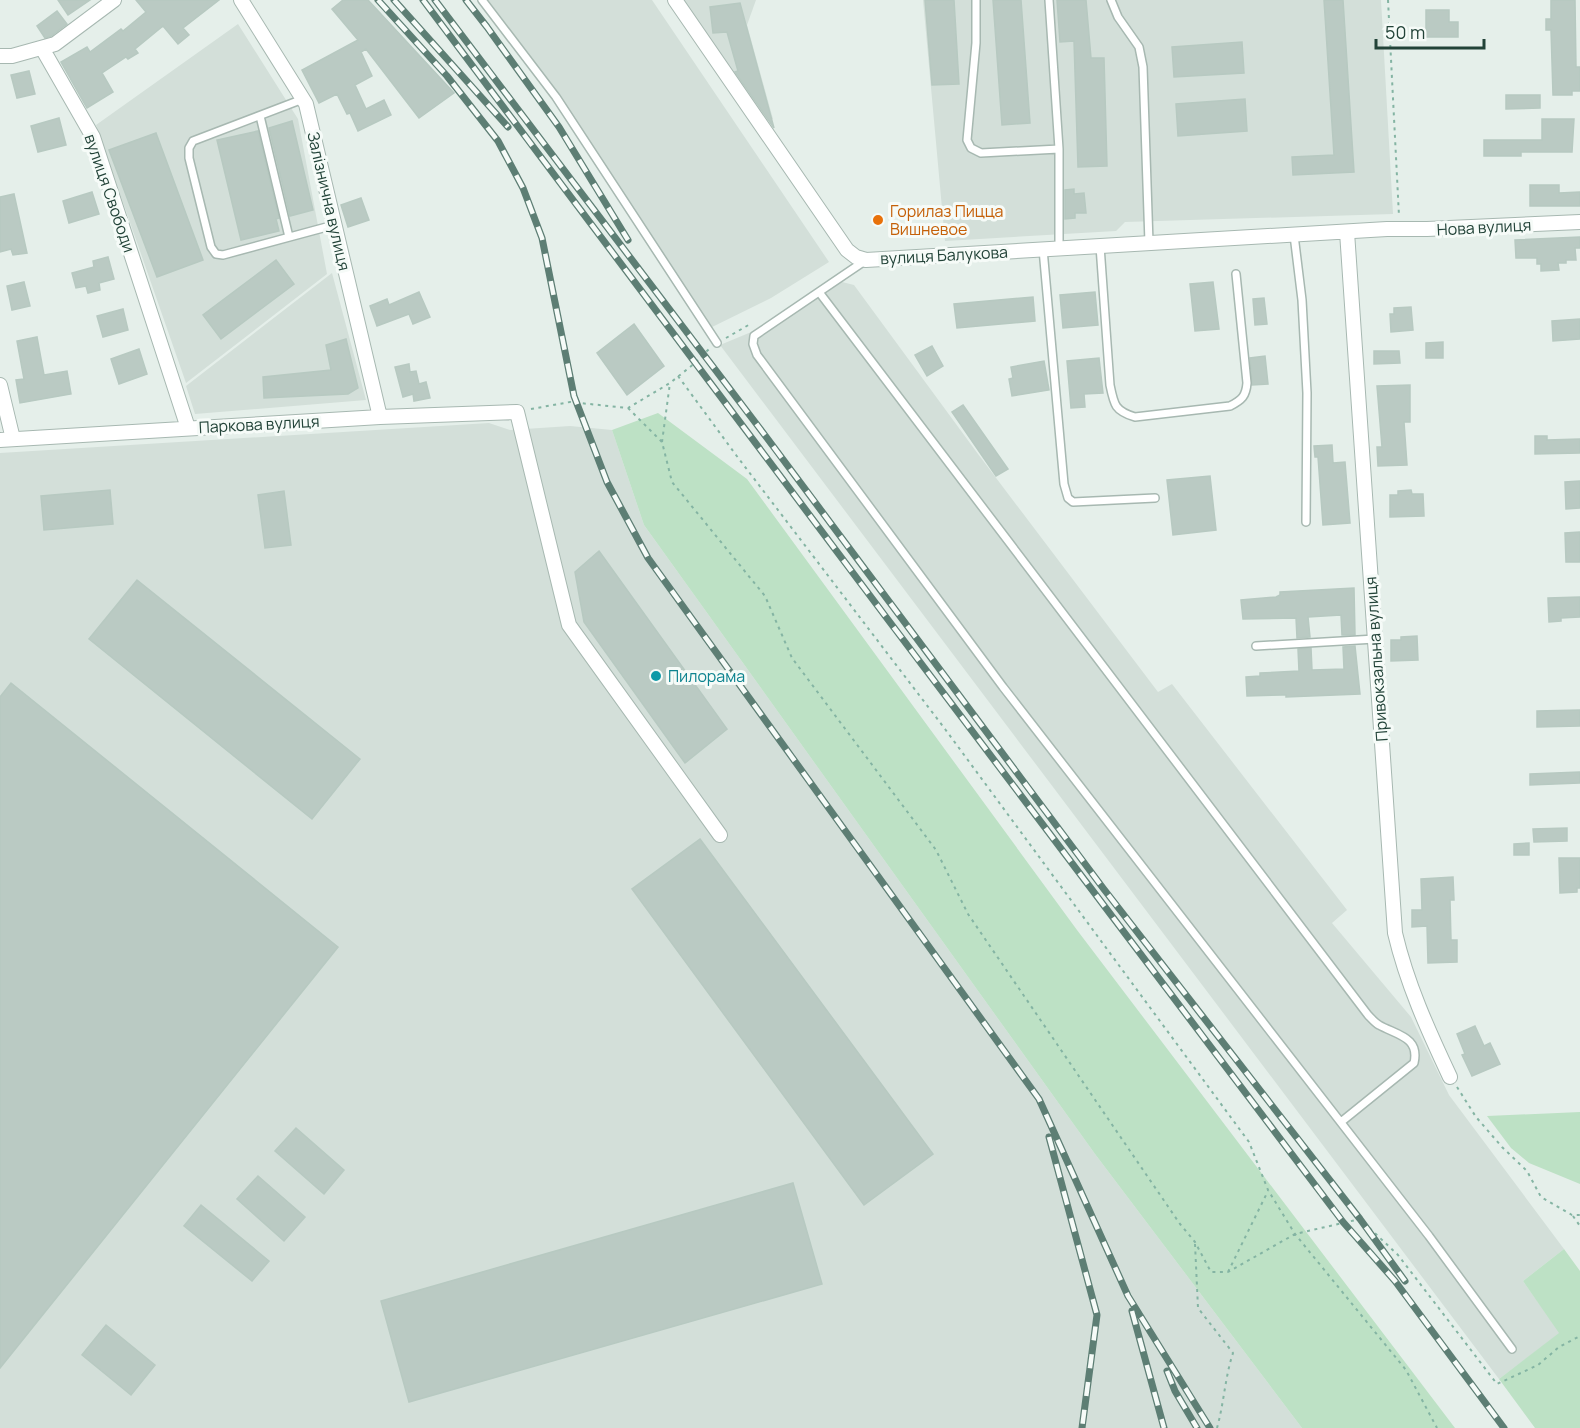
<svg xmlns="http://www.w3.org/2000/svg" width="1580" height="1428" viewBox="0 0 1580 1428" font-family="Manrope,sans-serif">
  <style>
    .built { fill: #d3dfd9 }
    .green { fill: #bde1c5 }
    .building { fill: #bacac3; stroke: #b7c9c1; stroke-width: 1.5 }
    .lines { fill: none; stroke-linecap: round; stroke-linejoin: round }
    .lane-casing { stroke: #a7b8b1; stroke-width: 10 }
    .street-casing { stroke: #a7b8b1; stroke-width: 16 }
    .path { stroke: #84b4a3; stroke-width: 2; stroke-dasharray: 3 4.5; stroke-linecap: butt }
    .lane { stroke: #fff; stroke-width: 7 }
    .street { stroke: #fff; stroke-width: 14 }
    .rail-casing { stroke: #5d7e74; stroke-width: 7 }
    .rail { stroke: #f6fbf8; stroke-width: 4.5; stroke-dasharray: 14; stroke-linecap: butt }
    .food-dot { fill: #e8710a; stroke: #f6fbf8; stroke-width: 2 }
    .culture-dot { fill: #0f9aa8; stroke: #f6fbf8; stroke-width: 2 }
    .labels { text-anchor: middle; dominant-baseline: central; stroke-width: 6; stroke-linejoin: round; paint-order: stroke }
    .street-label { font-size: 16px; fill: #224338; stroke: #f6fbf8 }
    .food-label { font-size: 16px; fill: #c56008; stroke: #f6fbf8; text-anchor: start }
    .culture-label { font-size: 16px; fill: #0d838f; stroke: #f6fbf8; text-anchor: start }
  </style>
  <rect width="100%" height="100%" fill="#e5efea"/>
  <path class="built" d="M 488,0 L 652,0 L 829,262 L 771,298 L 708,329 L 559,94 Z
    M 682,0 L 758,0 L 756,0 L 747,25 L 773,119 L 761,122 Z
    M 923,0 L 1381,0 L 1393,214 L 1125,222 L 1116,231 L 945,241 Z
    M 238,24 L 298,119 L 327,274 L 186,383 L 96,125 Z
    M 332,273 L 366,400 L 195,414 L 186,386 Z
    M 842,282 L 854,285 L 978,454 L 1158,692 L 1172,684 L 1347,910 L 1332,923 L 1411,1017 L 1449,1095 L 1564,1249 L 1523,1281 L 1560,1333 L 1499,1379 L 720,345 L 780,320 Z
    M 489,423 L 510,430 L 570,426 L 612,430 L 644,525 L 1095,1154 L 1302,1428 L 0,1428 L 0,453 Z"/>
  <path class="green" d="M 658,413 L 747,479 L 1077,930 L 1455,1428 L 1302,1428 L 1095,1154 L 644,525 L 612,430 Z
    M 1580,1112 L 1580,1184 L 1529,1163 L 1511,1148 L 1487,1116 Z
    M 1564,1249 L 1580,1271 L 1580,1428 L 1535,1428 L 1499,1379 L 1559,1333 L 1523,1281 Z"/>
  <path class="building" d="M 58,0 L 90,0 L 68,15 Z
    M 136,0 L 219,0 L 183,28 L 189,35 L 178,44 L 163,26 L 135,49 L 138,53 L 128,59 L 126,57 L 102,73 L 113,92 L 87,108 L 61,62 L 87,47 L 90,52 L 121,29 L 123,31 L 146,12 Z
    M 343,0 L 368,0 L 454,93 L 419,118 L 366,49 L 361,52 L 372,76 L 355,85 L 366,109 L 384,100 L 391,115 L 358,131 L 350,113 L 347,114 L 337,94 L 319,103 L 302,70 L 358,40 L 332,9 Z
    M 925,0 L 954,0 L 959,84 L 932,85 Z
    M 993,0 L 1021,0 L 1030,123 L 1002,125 Z
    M 1057,0 L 1086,0 L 1091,58 L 1104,58 L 1107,166 L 1078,167 L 1074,41 L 1060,42 Z
    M 1324,0 L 1343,0 L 1354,172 L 1293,175 L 1292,157 L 1334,155 Z
    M 1551,0 L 1575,0 L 1576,67 L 1580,67 L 1580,91 L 1572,91 L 1572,95 L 1553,95 L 1551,30 L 1546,30 L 1546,19 L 1551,19 Z
    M 740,3 L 774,128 L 735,72 L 738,71 L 727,32 L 713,33 L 710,7 Z
    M 1426,10 L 1449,10 L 1449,22 L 1458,22 L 1458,37 L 1426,37 Z
    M 57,11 L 67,24 L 51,36 L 45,38 L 37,26 Z
    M 1242,42 L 1244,73 L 1174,77 L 1172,47 Z
    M 29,71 L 35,94 L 17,98 L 11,75 Z
    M 1506,95 L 1540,95 L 1540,108 L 1506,109 Z
    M 1245,99 L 1247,131 L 1178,136 L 1176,104 Z
    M 59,118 L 66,145 L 38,152 L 31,126 Z
    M 1542,119 L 1574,119 L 1572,152 L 1521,152 L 1521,156 L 1484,156 L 1484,140 L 1542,140 Z
    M 292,121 L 313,210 L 290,216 L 269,128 Z
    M 258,131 L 279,218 L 276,219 L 279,231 L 241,240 L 217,140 Z
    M 156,133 L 203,260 L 157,277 L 109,150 Z
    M 1530,185 L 1559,185 L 1559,193 L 1580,192 L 1580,206 L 1530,206 Z
    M 1074,189 L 1074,194 L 1084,193 L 1086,213 L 1075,213 L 1075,218 L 1065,219 L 1065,190 Z
    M 92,192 L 99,214 L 69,223 L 63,201 Z
    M 14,194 L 27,253 L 13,255 L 11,249 L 0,252 L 0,197 Z
    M 361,198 L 369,220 L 348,227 L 341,205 Z
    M 1580,237 L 1580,248 L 1575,248 L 1576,260 L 1566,260 L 1566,263 L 1558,263 L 1559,270 L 1541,271 L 1541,264 L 1537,264 L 1537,258 L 1516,258 L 1515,240 Z
    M 108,257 L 114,279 L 99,283 L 100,290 L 88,293 L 86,286 L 76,288 L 72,273 L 94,267 L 93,261 Z
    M 276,260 L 294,284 L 221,339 L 203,315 Z
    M 24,282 L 30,306 L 12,310 L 7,286 Z
    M 1213,282 L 1219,329 L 1195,331 L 1190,284 Z
    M 419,292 L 430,317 L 413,324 L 409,314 L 377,326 L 370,306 L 387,299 L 389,305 Z
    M 1095,292 L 1098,325 L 1063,328 L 1060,295 Z
    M 1033,297 L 1035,321 L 957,328 L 954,304 Z
    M 1264,298 L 1267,324 L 1255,325 L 1253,299 Z
    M 1411,307 L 1413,330 L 1391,332 L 1390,314 L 1394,314 L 1394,308 Z
    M 123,309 L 128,330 L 103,337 L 97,316 Z
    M 1580,319 L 1580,339 L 1553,341 L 1552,321 Z
    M 634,324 L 664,366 L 627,395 L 597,353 Z
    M 37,337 L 44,375 L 67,371 L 71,394 L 20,403 L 16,380 L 24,379 L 17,341 Z
    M 346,339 L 358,388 L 348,394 L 264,398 L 263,377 L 331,370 L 326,345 Z
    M 1443,342 L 1443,358 L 1426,358 L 1426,343 Z
    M 932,346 L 943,366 L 927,376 L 915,355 Z
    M 139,349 L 147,374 L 119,384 L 111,359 Z
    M 1374,351 L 1399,351 L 1400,363 L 1374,364 Z
    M 1265,356 L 1268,384 L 1252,385 L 1250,358 Z
    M 1099,358 L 1103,393 L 1084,394 L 1085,407 L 1071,408 L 1067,361 Z
    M 1044,361 L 1049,390 L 1012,396 L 1009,379 L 1013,378 L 1011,367 Z
    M 409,364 L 410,372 L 416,371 L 419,384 L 426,382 L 430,398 L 414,401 L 413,394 L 403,397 L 395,367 Z
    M 1410,385 L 1410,422 L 1404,422 L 1407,465 L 1378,466 L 1377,447 L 1382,447 L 1377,386 Z
    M 963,405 L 1008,469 L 996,476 L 952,412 Z
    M 1535,436 L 1547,436 L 1547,440 L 1580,439 L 1580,453 L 1535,454 Z
    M 1332,445 L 1333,463 L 1345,462 L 1350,523 L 1323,525 L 1318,457 L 1315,457 L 1314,446 Z
    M 1210,476 L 1216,530 L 1173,535 L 1167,480 Z
    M 1580,481 L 1580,508 L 1566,509 L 1565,482 Z
    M 110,490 L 113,524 L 44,530 L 41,496 Z
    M 1411,490 L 1412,494 L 1423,494 L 1424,516 L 1390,517 L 1390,495 L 1398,495 L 1398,491 Z
    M 284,491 L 291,545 L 265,548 L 258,495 Z
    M 1580,532 L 1580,562 L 1566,562 L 1565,533 Z
    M 599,551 L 727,729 L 685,763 L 584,622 L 575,572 Z
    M 137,580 L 360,759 L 312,819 L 89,639 Z
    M 1354,588 L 1355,635 L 1342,635 L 1341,615 L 1308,617 L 1310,637 L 1297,638 L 1296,618 L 1243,619 L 1241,600 L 1276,597 L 1280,595 L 1280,592 Z
    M 1580,597 L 1580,617 L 1561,618 L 1561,621 L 1549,622 L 1548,598 Z
    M 1417,636 L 1418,660 L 1391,661 L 1391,640 L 1401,640 L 1401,637 Z
    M 1355,646 L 1360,694 L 1286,697 L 1286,695 L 1282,695 L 1247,696 L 1246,677 L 1260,676 L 1260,673 L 1299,671 L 1298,649 L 1311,648 L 1312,670 L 1344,669 L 1343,647 Z
    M 11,683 L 338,947 L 0,1368 L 0,697 Z
    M 1580,710 L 1580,726 L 1537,727 L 1537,711 Z
    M 1580,772 L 1580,783 L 1530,785 L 1530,774 Z
    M 1567,828 L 1567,841 L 1534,842 L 1533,829 Z
    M 700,839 L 933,1154 L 864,1205 L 632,889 Z
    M 1529,843 L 1529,855 L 1514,855 L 1514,844 Z
    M 1559,858 L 1580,858 L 1580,888 L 1577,888 L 1577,892 L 1560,893 Z
    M 1453,877 L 1454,900 L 1450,900 L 1451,940 L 1457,940 L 1457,962 L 1428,963 L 1427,926 L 1412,927 L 1412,910 L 1422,910 L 1421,879 Z
    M 1475,1026 L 1484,1046 L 1490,1043 L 1500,1064 L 1472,1076 L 1462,1055 L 1465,1054 L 1457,1034 Z
    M 296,1128 L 344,1170 L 324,1194 L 275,1151 Z
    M 258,1176 L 305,1217 L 284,1241 L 237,1199 Z
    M 793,1183 L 822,1284 L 409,1402 L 381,1301 Z
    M 201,1205 L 269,1261 L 252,1281 L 184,1226 Z
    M 106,1325 L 155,1365 L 131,1395 L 82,1355 Z"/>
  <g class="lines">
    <defs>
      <path id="lane" d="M 482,0 L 556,97 L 717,343
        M 976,0 L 976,43 L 967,140 L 971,148 L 981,153 L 1059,149
        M 1049,0 L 1059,149 L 1059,248
        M 1111,0 L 1118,17 L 1139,47 L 1143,67 L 1149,243
        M 303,99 L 193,141 L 189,148 L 189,158 L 211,247 L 216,254 L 223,255 L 334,225
        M 260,116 L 289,237
        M 1294,235 L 1302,300 L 1307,393 L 1306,522
        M 1100,246 L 1110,385 C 1114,405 1115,411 1135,417 L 1230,406 C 1242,400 1246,396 1247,383 L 1236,274
        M 1043,249 L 1064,484 L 1068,498 L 1073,502 L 1155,498
        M 866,260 L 754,336 L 753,344 L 757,355 L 1003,687 L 1429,1236 L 1512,1349
        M 819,292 L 1368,1015 C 1371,1018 1375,1023 1379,1025 C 1397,1035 1420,1037 1414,1063 L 1341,1122
        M 1256,646 L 1375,639"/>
      <path id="street" d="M 241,0 L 306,104 L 380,417
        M 675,0 L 847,250 L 856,257 L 866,260 L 1387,229 L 1427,229 L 1580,222
        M 42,48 L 93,137 L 188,428
        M 0,56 L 12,56 L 55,44 L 114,0
        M 1347,232 L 1395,933 C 1407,984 1428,1030 1450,1077
        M 0,385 L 13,439
        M 0,440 L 380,417 L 517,412 L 569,625 L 720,835"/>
    </defs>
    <use href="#lane" class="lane-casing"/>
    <use href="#street" class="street-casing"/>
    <path class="path" d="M 1388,0 L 1399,216
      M 726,338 L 752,323
      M 678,376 L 736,455 L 945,729 L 1249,1142 L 1268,1190 L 1295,1234 L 1406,1370 L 1437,1428
      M 628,408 L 662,442 L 672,482 L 765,596 L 792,658 L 936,850 L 968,914 L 1180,1224 L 1195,1242 L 1211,1272 L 1228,1272 L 1295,1234 L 1360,1219 L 1398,1255 L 1497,1384 L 1538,1365 L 1559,1347 L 1580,1336
      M 531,409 L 570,402 L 628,408 L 670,383 L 695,363 L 709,349
      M 662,442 L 670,383
      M 1457,1087 L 1476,1117 L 1502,1147 L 1527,1171 L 1541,1197 L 1572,1215 L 1580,1215
      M 1573,1216 L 1580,1226
      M 1195,1244 L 1198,1308 L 1233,1353 C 1225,1377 1224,1403 1217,1428
      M 1228,1272 L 1268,1191"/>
    <use href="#lane" class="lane"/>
    <use href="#street" class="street"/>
    <defs>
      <path id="rail" d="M 378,0 L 447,76 L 498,141 L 523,188 L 542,238 L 574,396 L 607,482 L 648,558 L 1039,1099 L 1128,1296 L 1210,1428
        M 394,0 L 508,127
        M 423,0 L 886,617 L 1343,1222 L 1395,1281 L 1504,1428
        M 435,0 L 767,438 L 1103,888 L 1360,1219 L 1405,1281
        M 466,0 L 487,27 L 559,127 L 628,240
        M 1049,1137 L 1097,1315 L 1082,1428
        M 1132,1311 L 1164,1428
        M 1167,1371 L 1175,1391 L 1197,1428"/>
    </defs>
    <use href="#rail" class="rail-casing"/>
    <use href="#rail" class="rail"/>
  </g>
  <circle class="food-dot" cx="878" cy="220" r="6"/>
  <circle class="culture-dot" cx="656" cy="676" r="6"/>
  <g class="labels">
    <g class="street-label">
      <text transform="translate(110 193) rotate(71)">вулиця Свободи</text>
      <text transform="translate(329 201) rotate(77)">Залізнична вулиця</text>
      <text transform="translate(1484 227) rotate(-3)">Нова вулиця</text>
      <text transform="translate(944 255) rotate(-3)">вулиця Балукова</text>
      <text transform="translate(259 424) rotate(-3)">Паркова вулиця</text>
      <text transform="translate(1376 659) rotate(-94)">Привокзальна вулиця</text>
    </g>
    <g class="food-label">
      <text x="890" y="211">Горилаз Пицца<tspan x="890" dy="18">Вишневое</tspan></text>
    </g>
    <g class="culture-label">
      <text x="668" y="676">Пилорама</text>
    </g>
  </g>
  <path d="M1376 39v9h108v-9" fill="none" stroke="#224338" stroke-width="3"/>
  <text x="1385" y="39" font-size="18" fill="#224338" stroke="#f6fbf8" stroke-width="4.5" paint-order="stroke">50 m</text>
</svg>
